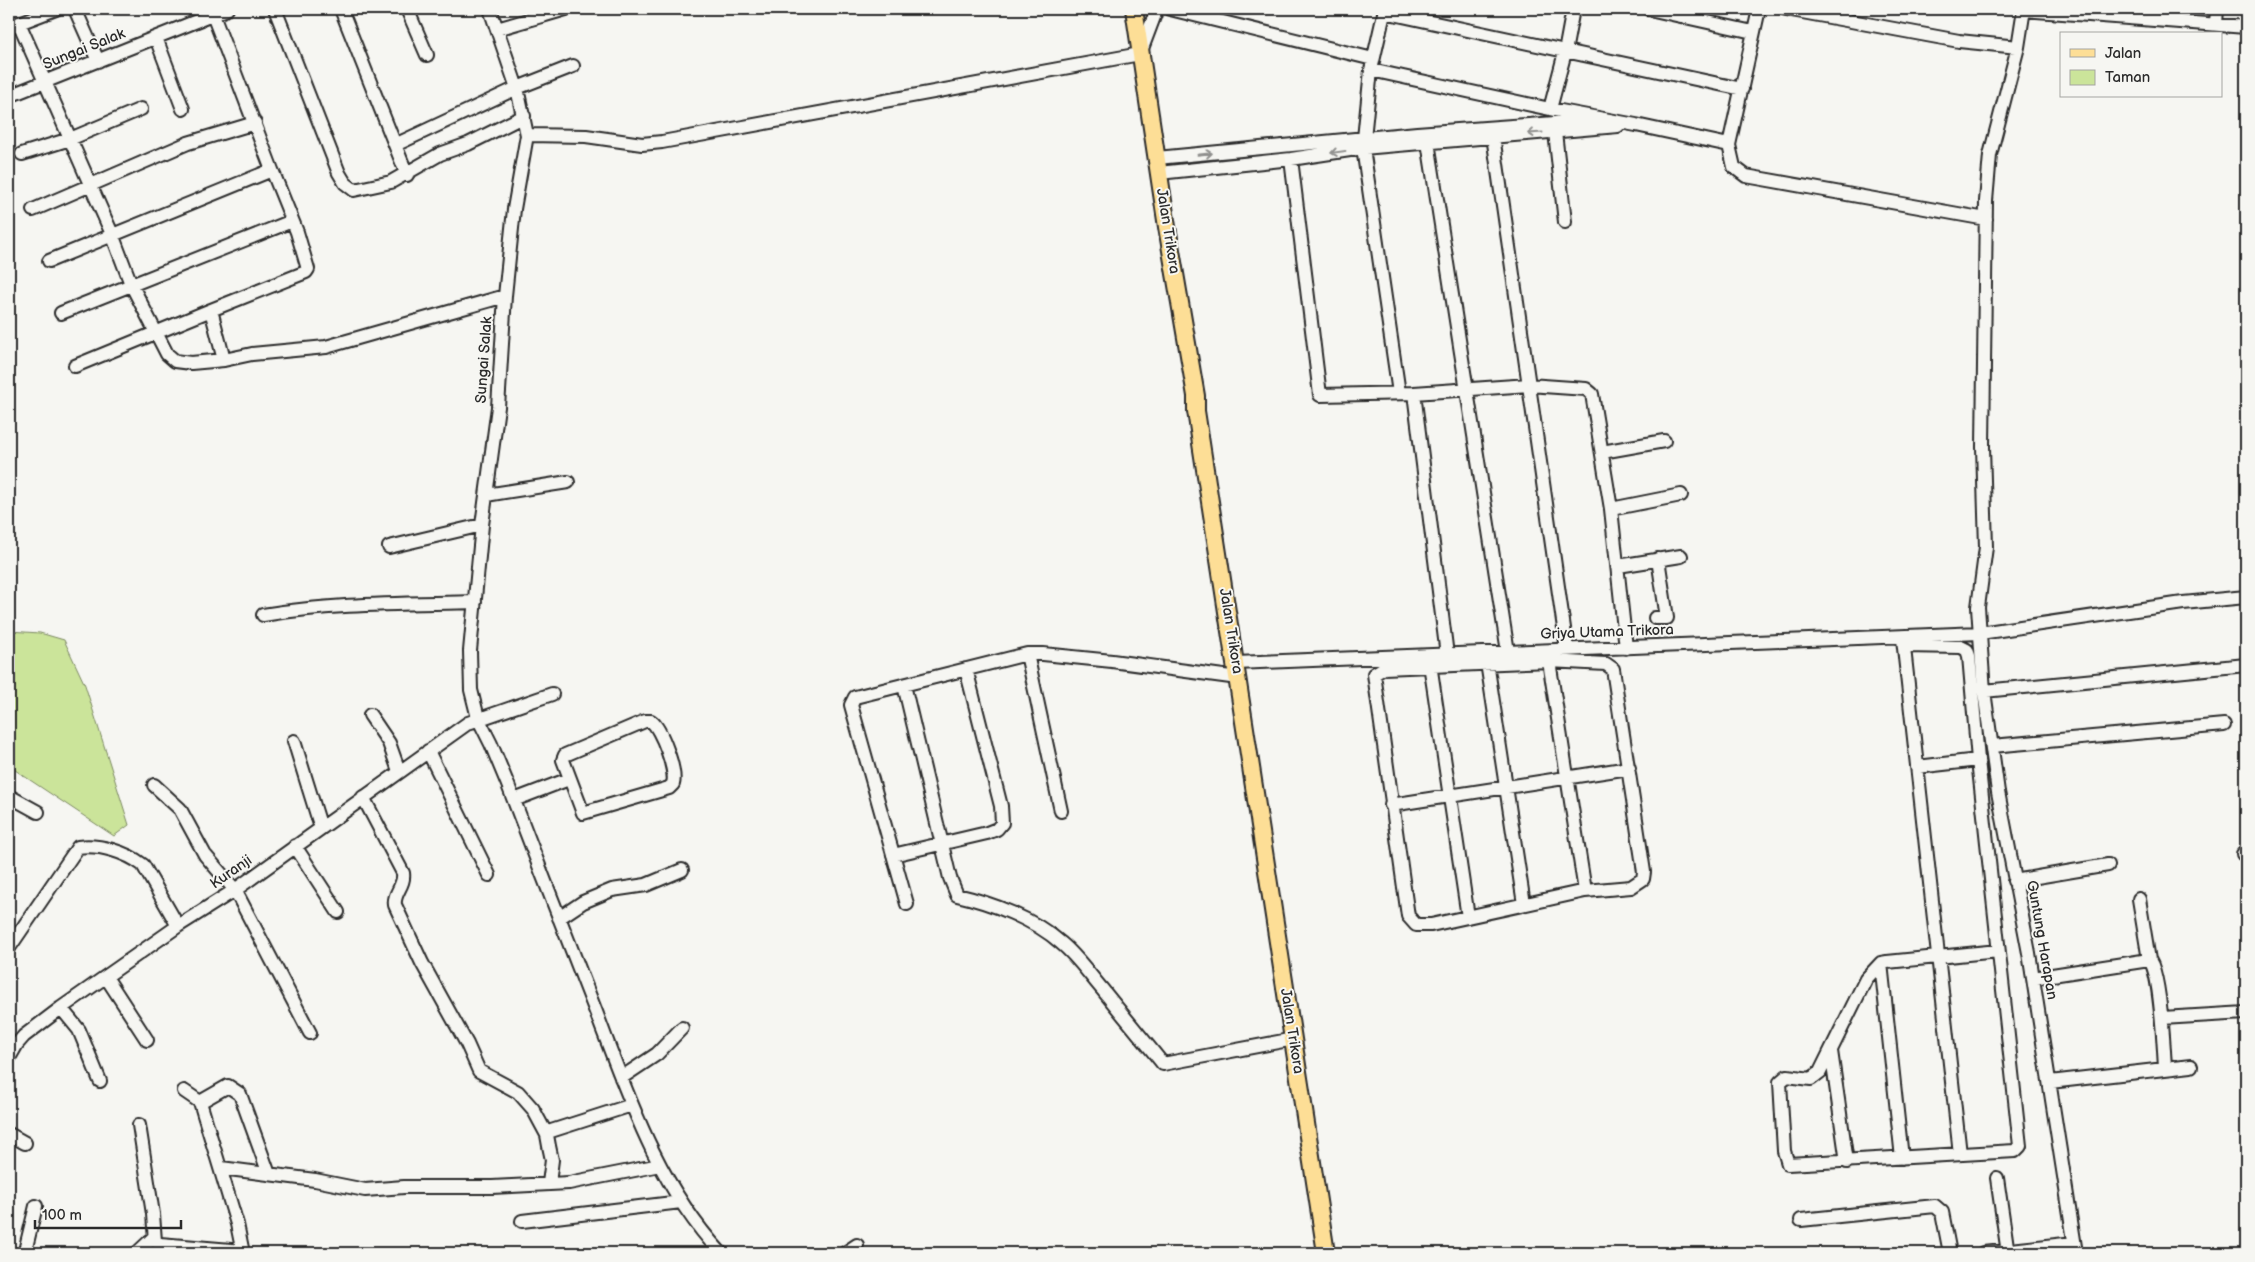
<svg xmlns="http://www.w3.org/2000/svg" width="2255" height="1262" viewBox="0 0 2255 1262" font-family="'Balsamiq Sans',sans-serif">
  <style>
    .green { fill: #cbe49a; stroke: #7b8862 }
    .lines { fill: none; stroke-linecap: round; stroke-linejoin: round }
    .minor-casing { stroke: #2b2b2b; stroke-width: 16 }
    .major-casing { stroke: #2b2b2b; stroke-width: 20 }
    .minor { stroke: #f6f6f2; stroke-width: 12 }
    .major { stroke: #fdde96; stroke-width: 16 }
    .oneway { stroke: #90908e }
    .labels { text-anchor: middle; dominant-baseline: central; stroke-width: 4; stroke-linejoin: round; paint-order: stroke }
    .street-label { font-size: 15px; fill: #2b2b2b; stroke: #f6f6f2 }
  </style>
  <rect width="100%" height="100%" fill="#f6f6f2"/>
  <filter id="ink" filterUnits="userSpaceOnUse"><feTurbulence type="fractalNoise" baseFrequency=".02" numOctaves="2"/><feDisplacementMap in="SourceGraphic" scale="10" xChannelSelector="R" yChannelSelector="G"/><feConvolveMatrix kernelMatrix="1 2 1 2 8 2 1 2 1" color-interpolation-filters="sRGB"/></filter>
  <g filter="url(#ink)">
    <path class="green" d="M 9,631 L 40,633 L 64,640 L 85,685 L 129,825 L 114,836 L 9,766 Z"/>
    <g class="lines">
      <defs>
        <path id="minor" d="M 75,9 L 98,61
          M 275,9 L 339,173 L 345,183 L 354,190 L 391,182 L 440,154 L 468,144 L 524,116
          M 341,9 L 407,175
          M 407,9 L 427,55
          M 490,9 L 517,88 L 527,135 L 514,209 L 505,296 L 498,407 L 482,525 L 470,651 L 471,690 L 478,718 L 491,744 L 508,785 C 537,861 566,936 596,1012 C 628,1096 658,1186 721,1253
          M 1170,9 L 1373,59
          M 1385,9 L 1371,70 L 1363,148 L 1399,393
          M 1649,9 L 1753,32
          M 1786,9 L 1959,41 L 2018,47
          M 2024,9 L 2018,47 L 1990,155 L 1986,201 L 1983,447 L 1986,547 L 1978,607 L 1984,691 L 1998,792 L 2029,953 L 2076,1253
          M 2024,10 L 2246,27
          M 1384,12 L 1742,89
          M 19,23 L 112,234 L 131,284 L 167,354 L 175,361 L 191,363 L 224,360 L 252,354 L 326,347 L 505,296
          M 2216,24 L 2217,9
          M 9,27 L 56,9
          M 497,29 L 566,9
          M 156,38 L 183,109
          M 1371,70 L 1550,109 L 1636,125 L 1729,145 L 1759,9
          M 9,96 L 227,9
          M 1550,109 L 1565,52 L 1573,9
          M 1555,132 L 1565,222
          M 527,135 L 586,136 L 642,144 L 662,142 L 1140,54 L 1157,9
          M 1493,136 L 1567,649
          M 1428,142 L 1508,652
          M 395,145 L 517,88 L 573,66
          M 1729,145 L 1734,167 L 1746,176 L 1986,219
          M 22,154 L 70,139 L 141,109
          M 1157,158 L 1417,133 L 1582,121
          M 1291,159 L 1320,395 L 1414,393 L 1529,385 L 1586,389 L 1592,394 L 1611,509 L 1626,648
          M 1159,173 L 1291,159 L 1363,148 L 1618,126
          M 33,210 L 188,143 L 255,123
          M 49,261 L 272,170 L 213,15
          M 61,313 L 292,221
          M 224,360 L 211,310 L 306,272 L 308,269 L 297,232 L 272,170
          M 75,366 L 211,310
          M 1414,393 L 1447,655
          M 1602,452 L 1664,441
          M 486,495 L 568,482
          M 1611,509 L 1681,495
          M 389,547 L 482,525
          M 1618,566 L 1681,556
          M 263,615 C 333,603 404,604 475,602
          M 1655,618 L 1667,618 L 1658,559
          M 1903,639 L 1960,1154
          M 1904,646 L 1961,647 L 1967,650 L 1969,656 L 1978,760 L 2020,1146 L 2015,1151 L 1788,1164 L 1784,1151 L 1780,1082 L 1787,1076 L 1811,1079 L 1820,1072 L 1866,979 L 1881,963 L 1887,962 L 1998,951
          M 1027,654 L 1061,811
          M 1486,656 L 1524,904
          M 1549,661 L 1606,664 L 1613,669 L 1644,872 L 1643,879 L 1631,887 L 1585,891 L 1431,925 L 1416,925 L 1408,916 L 1374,674 L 1384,668 Z
          M 1549,661 L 1585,891
          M 1236,663 L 1980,633 L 2183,603 L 2246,597
          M 1430,664 L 1468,917
          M 904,685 L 950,878 L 957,895 C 992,903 1034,919 1061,943 C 1077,956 1089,974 1102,989 C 1122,1014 1143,1039 1163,1064 L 1294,1039
          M 1984,691 L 2246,665
          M 370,715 L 389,743 L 399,771
          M 645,721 L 651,721 C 661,728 677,771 673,784 L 669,788 L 583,813 L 563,760 L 565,755 Z
          M 294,741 L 321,828
          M 1992,746 L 2224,725
          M 428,751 L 489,875
          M 1917,767 L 1978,760
          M 154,785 L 180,809 L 205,855 L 235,890 L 310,1033
          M 9,796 L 38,812
          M 363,797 L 403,873 C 405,886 393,893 395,905 L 422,963 L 467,1044 L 479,1071 L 518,1092 L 533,1109 L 547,1135 L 549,1146 L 552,1160 L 549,1183
          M 514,800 L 569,779
          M 1391,805 L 1629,768
          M 295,846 L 338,912
          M 2243,854 L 2246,854
          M 893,855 L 987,833 L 997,829 L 1002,823 L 1001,806 L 966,669
          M 2014,881 L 2108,865
          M 2139,899 L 2149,960 C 2160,970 2164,1049 2165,1068
          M 907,904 L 851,705 L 855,697 L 1027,654 L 1043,654 L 1112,661 L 1238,678
          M 559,918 L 583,902 L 612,890 L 646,885 L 682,870
          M 9,948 L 78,847 C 100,844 126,852 143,865 L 178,926
          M 1881,963 L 1902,1158
          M 106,977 L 147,1040
          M 2033,978 L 2149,960
          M 61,1008 L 79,1030 L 100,1081
          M 2162,1018 L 2246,1013
          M 1831,1051 L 1847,1162
          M 9,1058 L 17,1044 L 24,1036 L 61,1008 L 178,926 L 235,890 L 468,723 L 552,694
          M 621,1078 L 657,1054 L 682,1028
          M 2050,1082 L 2191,1066
          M 184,1091 L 200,1102 L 237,1224 L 243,1253
          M 200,1102 L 228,1086 L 240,1094 L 269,1174
          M 139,1125 L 153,1214 L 155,1241 L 160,1244 L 243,1251
          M 551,1131 L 632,1105
          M 9,1134 L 25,1143
          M 221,1168 L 315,1180 L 365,1190 L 404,1187 L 492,1187 L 569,1183 L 660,1165
          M 1997,1178 L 2008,1253
          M 1801,1220 L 1935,1206 L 1942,1212 L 1950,1253
          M 522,1221 L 681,1202
          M 26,1247 L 36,1206
          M 137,1253 L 153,1238
          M 845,1253 L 857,1245
          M 1983,1253 L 2074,1243"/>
        <path id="major" d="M 1134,9 L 1167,227 L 1196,396 L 1196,411 L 1326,1253"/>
      </defs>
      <use href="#minor" class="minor-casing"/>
      <use href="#major" class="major-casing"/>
      <use href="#minor" class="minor"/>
      <use href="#major" class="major"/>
    </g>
    <defs><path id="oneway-shaft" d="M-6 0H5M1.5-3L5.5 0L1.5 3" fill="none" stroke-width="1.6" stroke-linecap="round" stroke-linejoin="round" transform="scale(1.25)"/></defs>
    <g class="oneway">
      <use href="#oneway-shaft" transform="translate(1535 133) rotate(176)"/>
      <use href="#oneway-shaft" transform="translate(1338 152) rotate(172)"/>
      <use href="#oneway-shaft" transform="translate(1205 154) rotate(-6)"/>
    </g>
  </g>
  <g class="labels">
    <g class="street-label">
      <text transform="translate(84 49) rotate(-22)">Sungai Salak</text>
      <text transform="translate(1168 231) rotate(81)">Jalan Trikora</text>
      <text transform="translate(484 360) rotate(-86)">Sungai Salak</text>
      <text transform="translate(1231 631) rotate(81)">Jalan Trikora</text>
      <text transform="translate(1607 632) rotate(-2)">Griya Utama Trikora</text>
      <text transform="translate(231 872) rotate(-35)">Kuranji</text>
      <text transform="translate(2042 940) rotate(80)">Guntung Harapan</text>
      <text transform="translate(1292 1031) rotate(81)">Jalan Trikora</text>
    </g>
  </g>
  <rect width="2255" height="1262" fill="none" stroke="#f6f6f2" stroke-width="30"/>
  <rect x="15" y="15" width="2225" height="1232" fill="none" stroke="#2b2b2b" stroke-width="2" filter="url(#ink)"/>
  <rect x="2060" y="32" width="162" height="65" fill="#f6f6f2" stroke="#a5a5a2"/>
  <rect x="2070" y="49" width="25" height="8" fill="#fdde96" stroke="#a5a5a2"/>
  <text x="2105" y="58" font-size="15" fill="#2b2b2b">Jalan</text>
  <rect x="2070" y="70" width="25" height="15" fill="#cbe49a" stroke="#a5a5a2"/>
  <text x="2105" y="82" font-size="15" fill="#2b2b2b">Taman</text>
  <path d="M35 1220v8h146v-8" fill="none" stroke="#2b2b2b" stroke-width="2.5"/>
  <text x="42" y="1220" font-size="15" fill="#2b2b2b" stroke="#f6f6f2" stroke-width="4" paint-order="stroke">100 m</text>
</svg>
